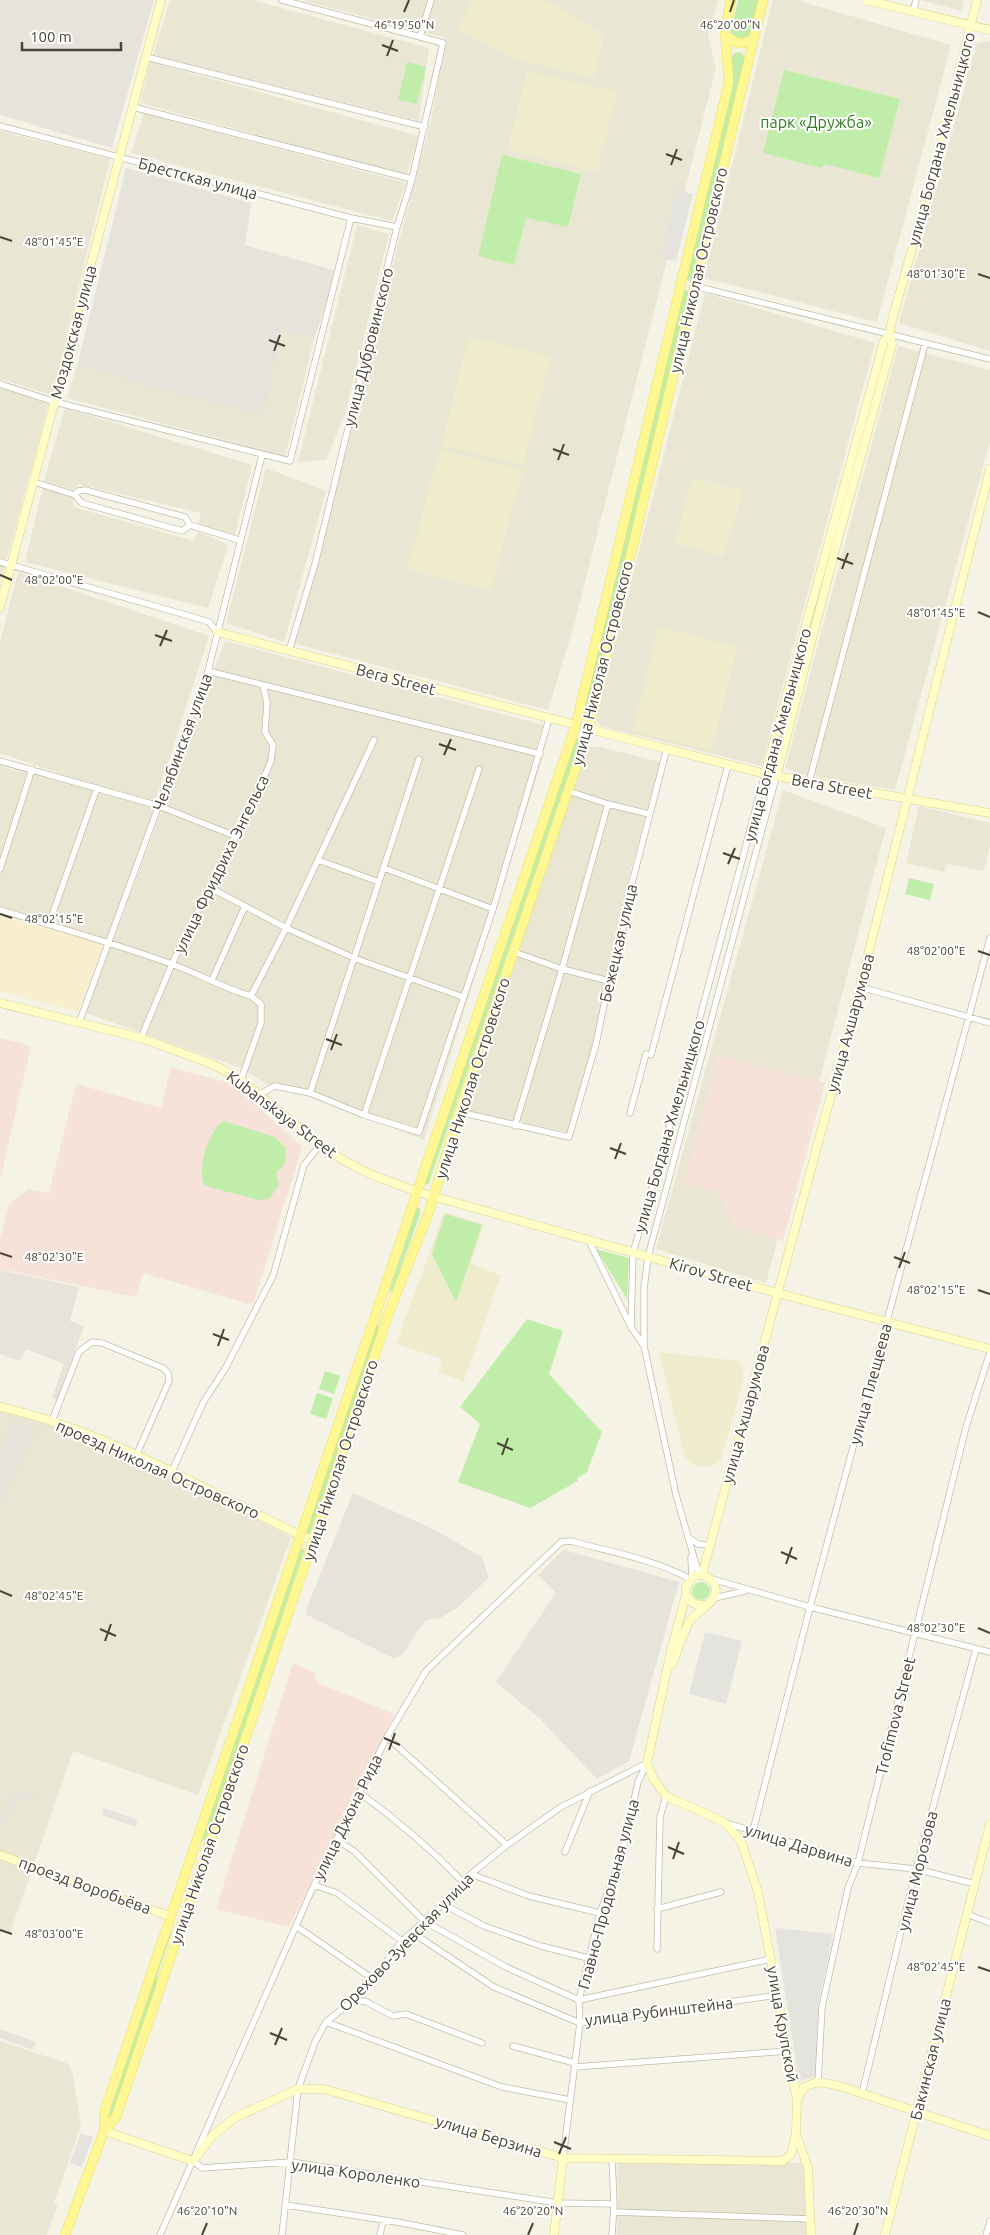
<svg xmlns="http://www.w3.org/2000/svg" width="990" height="2235" viewBox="0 0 990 2235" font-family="Ubuntu,sans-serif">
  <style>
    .residential { fill: #e9e6d3 }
    .commercial { fill: #f9efce }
    .industrial { fill: #e6e3da }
    .education { fill: #efecce }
    .medical { fill: #f6e2d8 }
    .green { fill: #c1edaa }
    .parking { fill: #e5e3de }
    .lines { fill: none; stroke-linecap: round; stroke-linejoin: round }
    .street-casing { stroke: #c1bda7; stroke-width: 7 }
    .secondary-casing { stroke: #d8d491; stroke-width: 9 }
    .primary-casing { stroke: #efe059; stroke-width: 10 }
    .street { stroke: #fff; stroke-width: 5.5 }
    .secondary { stroke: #fffdc5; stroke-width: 8 }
    .primary { stroke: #fff694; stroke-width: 9 }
    .ticks { fill: none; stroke: #484434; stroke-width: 2 }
    .labels { text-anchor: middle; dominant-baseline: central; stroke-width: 4; stroke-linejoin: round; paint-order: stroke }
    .park-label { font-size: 16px; fill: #327f21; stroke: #fff }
    .street-label { font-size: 16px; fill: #484434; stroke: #fff }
    .ticks-label { font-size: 12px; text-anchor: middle; fill: #484434; stroke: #fff; stroke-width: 4; stroke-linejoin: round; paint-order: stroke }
  </style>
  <rect width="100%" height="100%" fill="#f4f3e5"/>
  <path class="residential" d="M 170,0 L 252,0 L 429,48 L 419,121 L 153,55 Z
    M 301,0 L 718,0 L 708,36 L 716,68 L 574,625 L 548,710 L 293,643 L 432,116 L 446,38 Z
    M 773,0 L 796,0 L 951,45 L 877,322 L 704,278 Z
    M 919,0 L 964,0 L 962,11 Z
    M 990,41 L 990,351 L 899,323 L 977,43 Z
    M 150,62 L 418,136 L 407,175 L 140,103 Z
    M 144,113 L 406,183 L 392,221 L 131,153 Z
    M 0,131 L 110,159 L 52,395 L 0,379 Z
    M 357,225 L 389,234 L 345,414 L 326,460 L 298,462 Z
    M 705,293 L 875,343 L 761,766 L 601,726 L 596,720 Z
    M 281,329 L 314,339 L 285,456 L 67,398 L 78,363 L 139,383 Z
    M 898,346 L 990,370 L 990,441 L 895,790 L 801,774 L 785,768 Z
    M 0,387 L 49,402 L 0,584 Z
    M 65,408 L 252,465 L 235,535 L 198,524 L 201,513 L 78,484 L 74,490 L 44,481 Z
    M 266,468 L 326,491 L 284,642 L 226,623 Z
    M 43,487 L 74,499 L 73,507 L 194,541 L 198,531 L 228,545 L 208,608 L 25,562 Z
    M 18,572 L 209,636 L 155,802 L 67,776 L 0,753 L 0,643 Z
    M 225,641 L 543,725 L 535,751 L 543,757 L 424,1140 L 315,1098 L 289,1090 L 276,1090 L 241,1068 L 86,1013 Z
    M 585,747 L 601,747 L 660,762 L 630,873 L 573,1133 L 461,1110 Z
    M 0,766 L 156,808 L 108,939 L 0,909 Z
    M 783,790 L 886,828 L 766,1283 L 656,1249 Z
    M 919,806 L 990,823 L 990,846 L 984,871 L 947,864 L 944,872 L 906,863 Z
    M 0,1407 L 19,1411 L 184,1480 L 291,1537 L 198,1795 L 73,1751 L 10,1933 L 0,1929 Z
    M 0,2041 L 69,2064 L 73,2076 L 81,2125 L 54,2203 L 58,2204 L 47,2235 L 0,2235 Z
    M 617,2163 L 804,2163 L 806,2235 L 617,2235 L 618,2204 Z"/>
  <path class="commercial" d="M 0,916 L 104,944 L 78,1012 L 0,991 Z"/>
  <path class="industrial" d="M 0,0 L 154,0 L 112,148 L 0,115 Z
    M 126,168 L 251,203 L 245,245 L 337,271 L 314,339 L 281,330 L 264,414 L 139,383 L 78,363 Z
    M 0,1270 L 79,1287 L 70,1321 L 84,1326 L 57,1400 L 52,1398 L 64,1364 L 26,1349 L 20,1361 L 0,1354 Z
    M 12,1420 L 36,1429 L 0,1506 L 0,1452 Z
    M 353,1493 L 433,1529 L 482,1557 L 489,1578 L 457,1608 L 442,1617 L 426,1620 L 401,1656 L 393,1658 L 307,1615 L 306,1610 Z
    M 564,1550 L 679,1582 L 629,1761 L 597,1779 L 540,1719 L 496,1682 L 556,1593 L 538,1575 Z
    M 34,1791 L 35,1797 L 16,1801 L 0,1829 L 0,1816 L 11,1795 Z
    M 0,2029 L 36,2042 L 34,2050 L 0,2038 Z"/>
  <path class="education" d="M 470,0 L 545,0 L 604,34 L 595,78 L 514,59 L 458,30 Z
    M 527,71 L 617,92 L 597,172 L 508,149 Z
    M 468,337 L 551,356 L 523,465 L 442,446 Z
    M 440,450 L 523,470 L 490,591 L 407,569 Z
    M 693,477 L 743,491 L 724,557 L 674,543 Z
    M 659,627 L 737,647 L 712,751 L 633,731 Z
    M 444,1212 L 484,1224 L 471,1264 L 501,1275 L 464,1381 L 438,1372 L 442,1359 L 396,1344 Z
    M 659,1352 L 739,1361 L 744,1377 L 721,1460 L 711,1466 L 697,1466 L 685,1458 Z"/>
  <path class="medical" d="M 0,1038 L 31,1046 L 0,1180 Z
    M 718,1055 L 825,1083 L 783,1241 L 736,1228 L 718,1193 L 684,1182 Z
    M 171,1067 L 233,1084 L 302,1147 L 253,1305 L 143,1273 L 136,1297 L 0,1269 L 0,1240 L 9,1204 L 28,1189 L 49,1193 L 76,1084 L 161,1108 Z
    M 293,1663 L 316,1673 L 315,1677 L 318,1683 L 395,1714 L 289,1927 L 216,1909 Z"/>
  <path class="green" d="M 738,0 L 759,0 L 749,37 L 745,41 L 732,35 L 731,32 Z
    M 741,52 L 745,57 L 693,278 L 689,280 L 687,279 L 732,84 L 732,57 L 735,53 Z
    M 407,62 L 426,67 L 417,104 L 398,100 Z
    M 784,70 L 900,99 L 879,178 L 825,164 L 821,168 L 763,153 Z
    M 502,155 L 581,174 L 568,227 L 518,216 L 526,218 L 514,265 L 478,256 Z
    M 687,290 L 689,292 L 588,717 L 583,719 L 581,718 L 682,291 Z
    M 832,539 L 836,541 L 775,760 L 773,760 Z
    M 576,738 L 580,742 L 429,1183 L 426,1185 L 425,1182 Z
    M 909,878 L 934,884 L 930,900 L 905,894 Z
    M 224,1121 L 275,1137 L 286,1148 L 285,1164 L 276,1173 L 279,1185 L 269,1199 L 259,1200 L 205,1186 C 196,1171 209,1128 224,1121 Z
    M 417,1207 L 420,1209 L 420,1214 L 393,1290 L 389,1292 Z
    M 445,1214 L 482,1225 L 456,1302 L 432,1254 Z
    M 596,1249 L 629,1258 L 627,1299 Z
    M 527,1319 L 563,1331 L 549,1374 L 602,1432 L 587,1472 L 577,1478 L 578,1481 L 530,1508 L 458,1482 L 480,1424 L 460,1407 Z
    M 377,1324 L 381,1327 L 310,1533 L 306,1534 L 305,1533 Z
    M 325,1371 L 340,1376 L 334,1394 L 319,1389 Z
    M 317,1393 L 333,1398 L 326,1419 L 310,1414 Z
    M 303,1548 L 304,1551 L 208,1838 L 203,1840 L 202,1839 L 299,1549 Z
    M692 1591a9 9 0 1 1 18 0a9 9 0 1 1-18 0Z
    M 171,1930 L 172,1932 L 158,1973 L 156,1992 L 113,2116 L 110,2119 L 106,2114 Z"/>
  <path class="parking" d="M 676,190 L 693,194 L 676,261 L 661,258 Z
    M 705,1632 L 742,1641 L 726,1704 L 689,1694 Z
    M 104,1808 L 138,1820 L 135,1827 L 102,1815 Z
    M 775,1928 L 833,1934 L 818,2006 L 817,2076 L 799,2081 Z
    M 81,2133 L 93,2137 L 82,2167 L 70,2163 Z"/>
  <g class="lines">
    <defs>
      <path id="street" d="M 282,0 L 443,43 L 412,179 L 397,227 L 315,564 L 289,651
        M 913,12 L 916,0
        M 420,37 L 431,0
        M 146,57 L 425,127
        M 133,107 L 412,179
        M 0,126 L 351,218 L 397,227
        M 694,286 L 990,359
        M 0,384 L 55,402 L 290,461 L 351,218
        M 34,482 L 75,495 L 78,491 L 85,490 L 185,517 L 190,525
        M 75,495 L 82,503 L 182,531 L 190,525 L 239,540
        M 0,562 L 186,615 L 209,622 L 217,632
        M 208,671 L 540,754
        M 0,761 L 159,806 L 235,836
        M 809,782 L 925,344
        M 568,791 L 608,804 L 649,814
        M 318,860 L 379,882
        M 384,868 L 493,909
        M 0,869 L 32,769
        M 209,887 L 286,928 L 354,958 L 463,997
        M 0,910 C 57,927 113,943 169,963 C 197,973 223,988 251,996
        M 49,924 L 97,788
        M 514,952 L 562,969 L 609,981
        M 212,980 L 245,906
        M 860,987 L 990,1023
        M 79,1023 L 208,671 L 262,455
        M 141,1038 L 172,964 L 228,849 L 249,813 L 271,761 L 273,745 L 265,732 L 267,703 L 263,685
        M 651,1055 L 728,765
        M 241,1080 L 261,1023 L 261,1004 L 251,996 L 286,928 L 374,740
        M 310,1093 L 419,759
        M 260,1094 L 275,1086 L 310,1093 L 364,1115 L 419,1132 L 493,909 L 549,719
        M 459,1112 L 569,1137 L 596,1044 L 609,981 L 623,932 L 626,906 L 667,748
        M 630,1113 L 646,1054
        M 364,1115 L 479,769
        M 515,1126 L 562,969 L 608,804
        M 589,1241 L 631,1327 L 644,1346 L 676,1495 L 699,1575
        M 631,1327 L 633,1253 L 688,1062 L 765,774
        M 644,1346 L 644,1288 L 648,1257 L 776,777
        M 52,1421 L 79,1352 L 92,1342 L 102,1343 L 163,1368 L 168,1373 L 169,1381 L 136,1456
        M 172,1471 L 204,1401 L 225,1369 L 273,1276 L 304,1165 L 320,1145
        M 688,1537 L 698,1544 L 710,1545
        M 691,1557 L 692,1577
        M 712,1579 L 810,1607 L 990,1652
        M 714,1598 L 745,1591
        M 387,1737 L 507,1845
        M 360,1793 C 397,1820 431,1849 463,1882
        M 726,1823 L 858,1863 L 916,1869 L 975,1884
        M 753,1831 L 810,1607 L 990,938
        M 337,1840 L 354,1851 L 424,1921 L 506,1967 L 579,2000 L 771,1959
        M 565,1852 L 590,1791
        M 471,1874 L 529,1896 L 600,1913
        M 314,1885 L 337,1893 L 402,1941
        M 443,1904 L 484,1926 L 541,1946 L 588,1958
        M 657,1909 L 721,1892
        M 967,1914 L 990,1923
        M 296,1926 L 373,1979
        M 413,1933 L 494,1987 L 580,2023 L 778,1995
        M 657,1949 L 660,1817 L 666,1796
        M 351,2002 L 365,2001 L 393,2016 L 406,2014 L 482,2043
        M 326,2022 L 502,2087 L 570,2100
        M 513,2046 L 575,2063
        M 575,2067 L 788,2051
        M 818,2082 L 822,2007 L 848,1888 L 858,1863 L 966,1427 L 990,1352
        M 862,2094 L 916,1869 L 976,1649
        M 563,2158 L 580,2023 L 579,2000 L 600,1913 L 622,1853 L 638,1782 L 647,1763
        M 612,2159 L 614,2204 L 612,2235
        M 193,2161 L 202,2168 L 291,2162 L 558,2203 L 614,2204
        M 286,2205 L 397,2222 L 463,2235
        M 614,2212 L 811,2219
        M 160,2235 L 314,1885 L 387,1737 L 426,1671 L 561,1542 L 571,1541 C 610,1552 654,1559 690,1579
        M 282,2235 L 298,2089 L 315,2042 L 326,2022 L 351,2002 L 373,1979 L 402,1941 L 443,1904 L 471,1874 L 507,1845 L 561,1807 L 647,1763
        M 380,2235 L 383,2220
        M 986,2235 L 990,2221"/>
      <path id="secondary" d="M 866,0 L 990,30
        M 0,607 L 161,0
        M 217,632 L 576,725
        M 589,729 L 765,774 L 990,813
        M 765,774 L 884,341 L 890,335
        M 776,777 L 838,539 L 892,344 L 890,335 L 891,324 L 936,163 L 977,0
        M 0,1003 L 141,1038 L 212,1064 L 241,1080 L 320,1145 L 343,1160 L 370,1174 L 418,1192 L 777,1293 L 990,1349
        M 0,1407 C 112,1432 210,1494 313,1541
        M 702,1575 L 860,987 L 990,469
        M 686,1595 L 671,1651 L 647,1763 L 653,1778 L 666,1796 L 724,1822 L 741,1841 L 758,1892 L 797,2100 L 796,2134 L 808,2168 L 811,2235
        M 672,1665 C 677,1651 682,1637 688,1624 C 694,1613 706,1609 713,1599 C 722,1585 708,1572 694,1576 L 686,1586 C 684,1600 695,1608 708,1604
        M 0,1855 L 169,1916
        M 797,2100 L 804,2087 L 818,2082 L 836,2085 L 990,2136
        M 104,2131 L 193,2161 L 213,2135 L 236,2117 L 298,2089 L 324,2089 L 563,2158 L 783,2161 L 791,2154 L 796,2134
        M 554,2235 L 563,2158
        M 885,2235 L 990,1824"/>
      <path id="primary" d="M 726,36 C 735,42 743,47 752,39
        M 104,2131 L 116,2117 L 313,1541 L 389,1312 L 429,1212 L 459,1112 L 589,729 L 763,0
        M 65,2235 L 104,2131 L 104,2113 L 576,725 L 729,82 L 725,31 L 731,0"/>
    </defs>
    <use href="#street" class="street-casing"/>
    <use href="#secondary" class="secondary-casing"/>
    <use href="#primary" class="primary-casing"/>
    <use href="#street" class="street"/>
    <use href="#secondary" class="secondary"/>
    <use href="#primary" class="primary"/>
  </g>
  <path class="ticks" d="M 404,12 L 409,0M 730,12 L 734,0M 382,45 L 398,51M 387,56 L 393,40M 666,154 L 682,160M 671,165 L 677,149M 0,237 L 12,241M 978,274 L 990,278M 269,340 L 285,346M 274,351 L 280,335M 553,449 L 569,455M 558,460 L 564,444M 837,558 L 853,564M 842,569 L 848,553M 0,575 L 12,580M 978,612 L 990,617M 155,635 L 172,641M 160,646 L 167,630M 439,744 L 456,750M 444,755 L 451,739M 723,853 L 740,859M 728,864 L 735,848M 0,914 L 12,918M 978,951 L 990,955M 326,1039 L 342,1045M 331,1050 L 337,1034M 610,1148 L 626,1154M 615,1159 L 621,1143M 0,1253 L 12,1257M 894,1257 L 910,1263M 899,1268 L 905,1252M 978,1290 L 990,1294M 213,1334 L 229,1340M 218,1346 L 224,1329M 497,1443 L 513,1450M 502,1455 L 508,1438M 781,1552 L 797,1559M 786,1564 L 792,1547M 0,1591 L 12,1596M 978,1628 L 990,1633M 100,1629 L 116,1636M 105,1641 L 111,1624M 384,1738 L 400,1745M 389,1750 L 395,1733M 668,1847 L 684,1854M 673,1859 L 679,1842M 0,1930 L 12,1934M 978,1967 L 990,1971M 270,2033 L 287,2040M 275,2045 L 282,2028M 554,2142 L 571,2149M 559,2154 L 566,2137M 202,2235 L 207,2223M 528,2235 L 533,2223M 854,2235 L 858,2223"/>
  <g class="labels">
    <g class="park-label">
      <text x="816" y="122">парк «Дружба»</text>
    </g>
    <g class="street-label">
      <text transform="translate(941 139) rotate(-75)">улица Богдана Хмельницкого</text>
      <text transform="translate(198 178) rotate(15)">Брестская улица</text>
      <text transform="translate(698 270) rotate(-77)">улица Николая Островского</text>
      <text transform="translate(73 332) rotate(-75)">Моздокская улица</text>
      <text transform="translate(368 347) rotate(-76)">улица Дубровинского</text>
      <text transform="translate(602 663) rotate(-76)">улица Николая Островского</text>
      <text transform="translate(396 679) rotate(15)">Bera Street</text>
      <text transform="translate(777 735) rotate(-75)">улица Богдана Хмельницкого</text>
      <text transform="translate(182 742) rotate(-70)">Челябинская улица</text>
      <text transform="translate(832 786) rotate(10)">Bera Street</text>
      <text transform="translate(221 864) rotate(-64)">улица Фридриха Энгельса</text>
      <text transform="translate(618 943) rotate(-77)">Бежецкая улица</text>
      <text transform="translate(850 1023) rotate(-75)">улица Ахшарумова</text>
      <text transform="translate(472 1078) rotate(-72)">улица Николая Островского</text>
      <text transform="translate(282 1114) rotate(37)">Kubanskaya Street</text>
      <text transform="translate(669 1126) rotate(-74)">улица Богдана Хмельницкого</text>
      <text transform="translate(711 1274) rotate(16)">Kirov Street</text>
      <text transform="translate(870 1384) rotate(-75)">улица Плещеева</text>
      <text transform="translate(745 1414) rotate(-75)">улица Ахшарумова</text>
      <text transform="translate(340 1460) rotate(-72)">улица Николая Островского</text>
      <text transform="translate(158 1469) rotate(24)">проезд Николая Островского</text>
      <text transform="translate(895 1716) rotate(-76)">Trofimova Street</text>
      <text transform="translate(347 1817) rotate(-64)">улица Джона Рида</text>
      <text transform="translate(209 1844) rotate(-71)">улица Николая Островского</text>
      <text transform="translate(799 1845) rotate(17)">улица Дарвина</text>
      <text transform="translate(917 1871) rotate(-76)">улица Морозова</text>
      <text transform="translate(85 1885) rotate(20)">проезд Воробьёва</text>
      <text transform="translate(608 1894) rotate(-75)">Главно-Продольная улица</text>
      <text transform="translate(406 1942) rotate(-46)">Орехово-Зуевская улица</text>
      <text transform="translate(659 2011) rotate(-7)">улица Рубинштейна</text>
      <text transform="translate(783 2024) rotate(80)">улица Крупской</text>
      <text transform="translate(930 2059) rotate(-76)">Бакинская улица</text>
      <text transform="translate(489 2136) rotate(17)">улица Берзина</text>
      <text transform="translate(356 2173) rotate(8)">улица Короленко</text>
    </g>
  </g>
  <g class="ticks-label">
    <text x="404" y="29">46°19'50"N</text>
    <text x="730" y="29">46°20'00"N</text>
    <text x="54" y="246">48°01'45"E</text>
    <text x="936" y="278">48°01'30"E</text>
    <text x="54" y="584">48°02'00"E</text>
    <text x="936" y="617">48°01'45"E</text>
    <text x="54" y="923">48°02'15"E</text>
    <text x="936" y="955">48°02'00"E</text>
    <text x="54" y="1261">48°02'30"E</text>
    <text x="936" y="1294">48°02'15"E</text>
    <text x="54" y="1600">48°02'45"E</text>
    <text x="936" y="1632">48°02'30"E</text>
    <text x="54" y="1938">48°03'00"E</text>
    <text x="936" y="1971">48°02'45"E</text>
    <text x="207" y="2215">46°20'10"N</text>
    <text x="533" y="2215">46°20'20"N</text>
    <text x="858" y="2215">46°20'30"N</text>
  </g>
  <path d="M22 42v8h99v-8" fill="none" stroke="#484434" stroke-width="2.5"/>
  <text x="30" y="42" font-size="15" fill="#484434" stroke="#ffffff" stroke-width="4" paint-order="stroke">100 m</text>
</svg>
